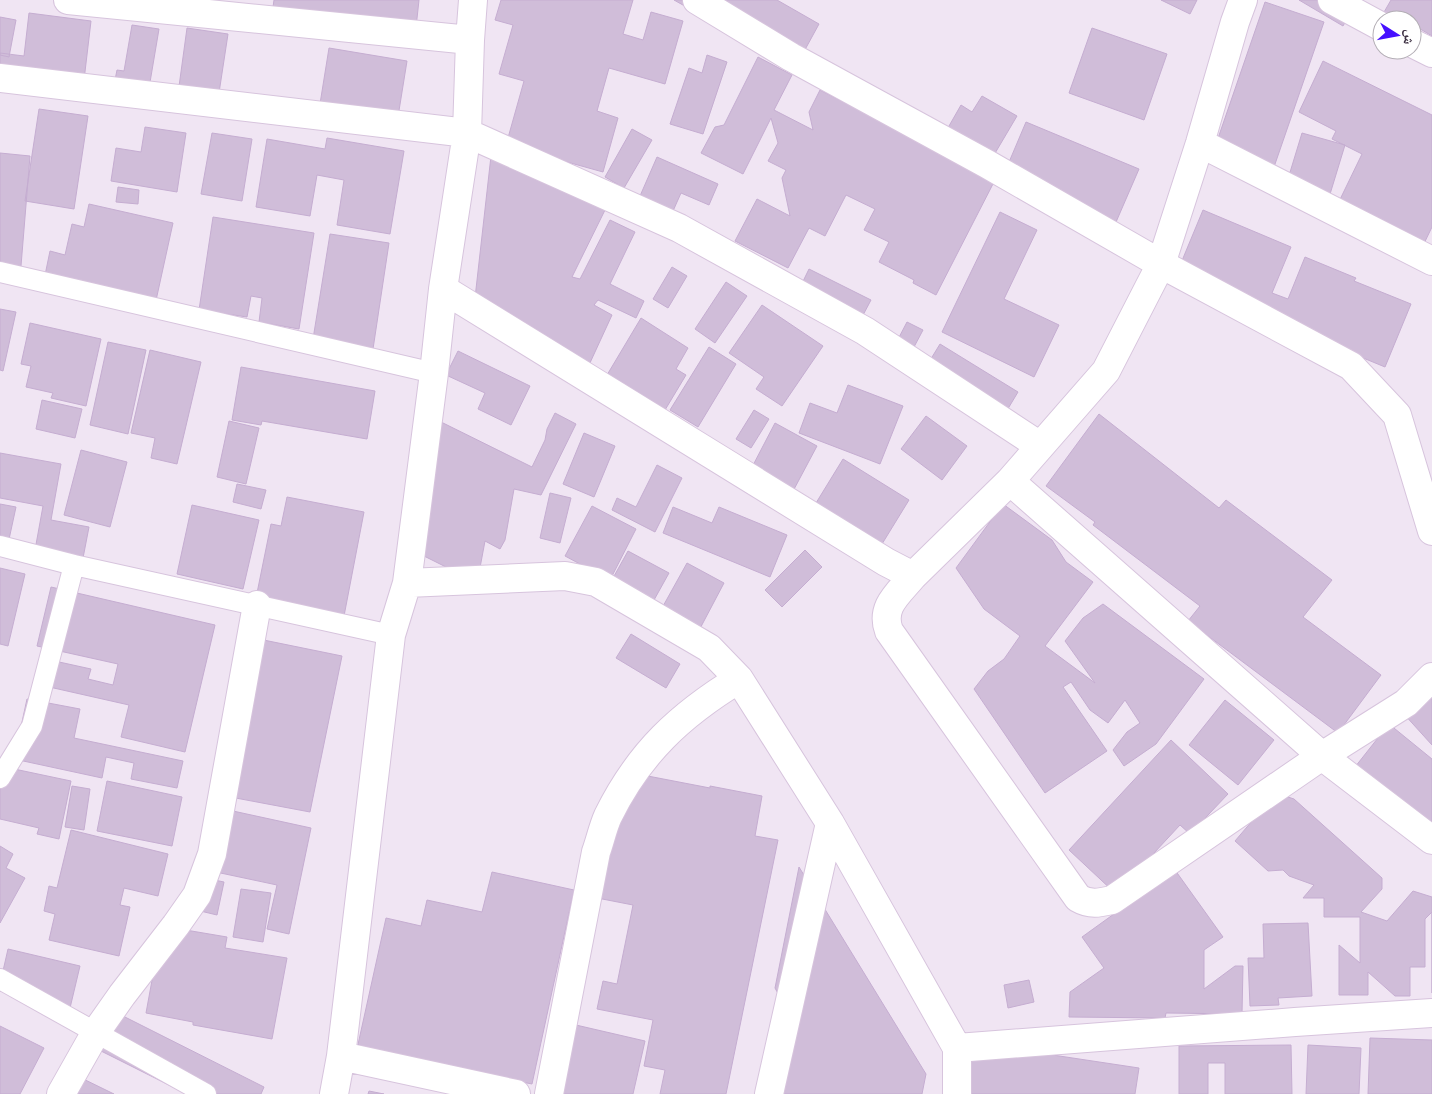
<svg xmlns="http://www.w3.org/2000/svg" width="1432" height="1094" viewBox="0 0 1432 1094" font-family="Jost,'Noto Naskh Arabic',sans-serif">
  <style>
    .building { fill: #d0bdd9; stroke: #c5add1 }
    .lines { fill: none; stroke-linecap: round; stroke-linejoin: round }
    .lane-casing { stroke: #d7c4dd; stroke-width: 22 }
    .street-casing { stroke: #d7c4dd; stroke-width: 30 }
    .lane { stroke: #fff; stroke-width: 20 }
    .street { stroke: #fff; stroke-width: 28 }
  </style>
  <rect width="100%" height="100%" fill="#f0e5f3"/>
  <path class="building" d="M 274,0 L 419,0 L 415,37 L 271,21 Z
    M 501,0 L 633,0 L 623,34 L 643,40 L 651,12 L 683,21 L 665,84 L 609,68 L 597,111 L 618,118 L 603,172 L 506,145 L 524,81 L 499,74 L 513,25 L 495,20 Z
    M 674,0 L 777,0 L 819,24 L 795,68 Z
    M 1161,0 L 1197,0 L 1190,14 Z
    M 1299,0 L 1358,0 L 1343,26 Z
    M 1391,0 L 1432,0 L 1432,36 L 1412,24 L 1412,20 L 1382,20 L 1372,33 Z
    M 1265,2 L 1324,22 L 1274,167 L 1215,147 Z
    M 29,13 L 91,21 L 82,97 L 0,87 L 0,53 L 24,56 Z
    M 0,17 L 16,20 L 9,57 L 0,55 Z
    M 132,25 L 159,29 L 147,100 L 112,95 L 117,70 L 124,71 Z
    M 187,28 L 228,34 L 217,106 L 177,101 Z
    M 1092,28 L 1167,54 L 1144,120 L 1069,93 Z
    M 329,48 L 407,61 L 397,123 L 319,110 Z
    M 707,55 L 727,62 L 703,134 L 670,124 L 689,68 L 702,73 Z
    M 758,57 L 792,75 L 774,110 L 813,130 L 809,112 L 820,90 L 995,180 L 936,295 L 913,283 L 914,280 L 879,262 L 889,242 L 864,230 L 875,209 L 846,195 L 825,236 L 809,228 L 788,268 L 735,241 L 757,199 L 790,216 L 782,178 L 786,170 L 768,161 L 778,143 L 771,118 L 743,174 L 701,153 L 715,127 L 724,125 Z
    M 1323,61 L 1432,115 L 1432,227 L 1417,258 L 1332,216 L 1362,154 L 1332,139 L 1336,131 L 1299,112 Z
    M 982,96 L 1017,116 L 991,160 L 945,133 L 961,105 L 972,112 Z
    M 39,109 L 88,116 L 74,209 L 25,201 Z
    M 1026,122 L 1139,169 L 1113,229 L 1001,181 Z
    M 145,127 L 186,133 L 177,192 L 111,181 L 116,148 L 141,152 Z
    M 632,129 L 652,140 L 624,188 L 605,177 Z
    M 212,133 L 252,139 L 242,201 L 201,194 Z
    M 1302,133 L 1345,145 L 1327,204 L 1284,192 Z
    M 327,138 L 404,151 L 390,234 L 337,225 L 344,180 L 317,175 L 310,216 L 256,207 L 267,139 L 325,149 Z
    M 0,153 L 30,156 L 21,266 L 0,264 Z
    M 491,156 L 606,208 L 572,277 L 580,279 L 610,220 L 635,232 L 610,284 L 644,301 L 636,318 L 598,300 L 594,305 L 612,315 L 589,365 L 475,298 Z
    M 657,157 L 718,184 L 709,205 L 681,193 L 673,211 L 640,196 Z
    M 118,187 L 139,190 L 138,204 L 116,202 Z
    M 89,204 L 173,223 L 155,305 L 44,280 L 50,251 L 65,255 L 72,224 L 84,227 Z
    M 1203,210 L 1291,247 L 1272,293 L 1288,299 L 1305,257 L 1356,278 L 1354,281 L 1411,304 L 1385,367 L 1174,280 Z
    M 1000,212 L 1037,230 L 1004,299 L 1059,325 L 1034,377 L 942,332 Z
    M 213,217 L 314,233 L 299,329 L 259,322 L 262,298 L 251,296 L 247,317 L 199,310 Z
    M 330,234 L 389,243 L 373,349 L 313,339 Z
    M 672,267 L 687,276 L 668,308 L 653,299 Z
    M 809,269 L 871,300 L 853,334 L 792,304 Z
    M 726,282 L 747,296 L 715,343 L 695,329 Z
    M 762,305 L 823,346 L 782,406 L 756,389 L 764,377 L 729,353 Z
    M 0,309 L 16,312 L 3,371 L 0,370 Z
    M 641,318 L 688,348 L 676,369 L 686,375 L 665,410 L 607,375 Z
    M 907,322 L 923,330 L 905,364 L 895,345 Z
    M 30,323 L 101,339 L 86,406 L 51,398 L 53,393 L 26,387 L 31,366 L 21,364 Z
    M 108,342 L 146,350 L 128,434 L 90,425 Z
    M 940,344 L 1018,392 L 997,427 L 918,380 Z
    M 709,347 L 736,364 L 698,427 L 670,410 Z
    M 150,350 L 201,362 L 177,464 L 151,458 L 155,438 L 131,433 Z
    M 458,351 L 530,386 L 511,425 L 478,409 L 485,393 L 446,375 Z
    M 241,367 L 375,391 L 367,439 L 262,421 L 261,425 L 232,420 Z
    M 848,385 L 903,406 L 880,464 L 799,433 L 810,403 L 837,413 Z
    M 42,400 L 82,409 L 75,438 L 36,429 Z
    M 754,410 L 769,419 L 751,448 L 736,439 Z
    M 555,413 L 576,424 L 541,495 L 514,489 L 505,540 L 500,549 L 485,541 L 479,573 L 446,567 L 416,552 L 437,420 L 532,467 L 545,440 L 547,429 Z
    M 1099,414 L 1219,508 L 1226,500 L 1332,580 L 1303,617 L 1381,675 L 1338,733 L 1188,621 L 1200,606 L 1093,525 L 1095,522 L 1046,486 Z
    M 926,416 L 967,446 L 942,480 L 901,449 Z
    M 229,421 L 259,428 L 246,484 L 217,477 Z
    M 775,423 L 817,446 L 792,493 L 750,471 Z
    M 584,433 L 615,446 L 594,497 L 563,484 Z
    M 81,450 L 127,462 L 110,527 L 64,515 Z
    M 0,453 L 61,464 L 51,520 L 89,527 L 83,558 L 35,550 L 43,506 L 0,498 Z
    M 843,459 L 909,500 L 882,544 L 816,503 Z
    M 657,465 L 682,478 L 655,532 L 612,510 L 617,498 L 636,507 Z
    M 237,484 L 266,490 L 261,509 L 233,502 Z
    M 550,493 L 571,498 L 560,543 L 540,538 Z
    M 287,497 L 364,512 L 344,616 L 256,598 L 271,524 L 281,526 Z
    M 0,504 L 16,507 L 8,544 L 0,542 Z
    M 1003,504 L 1052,540 L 1066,562 L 1093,582 L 1045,646 L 1095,683 L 1065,641 L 1083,618 L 1103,604 L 1204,679 L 1156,744 L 1124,766 L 1113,750 L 1127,732 L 1140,723 L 1125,700 L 1108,723 L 1090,710 L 1071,682 L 1063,687 L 1107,751 L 1045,793 L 974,689 L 988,671 L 1004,659 L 1020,636 L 984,609 L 956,568 Z
    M 192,505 L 259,520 L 243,589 L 177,574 Z
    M 592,506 L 636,529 L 610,580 L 565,556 Z
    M 673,507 L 712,523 L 719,507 L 787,535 L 770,577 L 663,533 Z
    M 805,550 L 822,567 L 782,607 L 765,590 Z
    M 628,551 L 669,573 L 654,600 L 613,578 Z
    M 687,563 L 724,583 L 695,638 L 657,617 Z
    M 0,568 L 25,574 L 8,646 L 0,644 Z
    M 51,587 L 215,625 L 185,752 L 121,737 L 129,705 L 36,684 L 41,658 L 91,669 L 88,679 L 113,685 L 118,664 L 37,646 Z
    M 631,634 L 680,664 L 666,688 L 616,658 Z
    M 239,635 L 342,656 L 310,812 L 209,793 Z
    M 1432,686 L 1432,745 L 1403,713 Z
    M 27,699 L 80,709 L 74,738 L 183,761 L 177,788 L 131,779 L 134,763 L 106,757 L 102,778 L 14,759 Z
    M 1225,700 L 1274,740 L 1238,785 L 1189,745 Z
    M 1389,724 L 1432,759 L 1432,830 L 1355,767 Z
    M 1171,740 L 1228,794 L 1190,834 L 1180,825 L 1116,894 L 1069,850 Z
    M 0,766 L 71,781 L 59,839 L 37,834 L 39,828 L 0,819 Z
    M 627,772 L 710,788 L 710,786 L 762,796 L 755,836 L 778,840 L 726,1094 L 660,1094 L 665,1070 L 644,1066 L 653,1020 L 597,1009 L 603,981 L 617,984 L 633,905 L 587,896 Z
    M 107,781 L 182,797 L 172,846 L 97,831 Z
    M 72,786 L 90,789 L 84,830 L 65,827 Z
    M 1276,793 L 1294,799 L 1382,878 L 1382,889 L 1361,912 L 1387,921 L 1413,891 L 1432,897 L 1432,993 L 1432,912 L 1425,919 L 1425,967 L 1410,967 L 1410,996 L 1395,996 L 1368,972 L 1368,995 L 1339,995 L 1339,945 L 1360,963 L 1360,917 L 1324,917 L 1324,898 L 1303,898 L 1314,885 L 1289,876 L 1283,870 L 1268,871 L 1235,841 Z
    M 210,806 L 311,828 L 289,934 L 267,929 L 277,885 L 197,868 Z
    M 71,830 L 168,854 L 158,896 L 124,888 L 120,905 L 130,907 L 119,956 L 49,940 L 55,914 L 44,911 L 49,886 L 57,888 Z
    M 0,846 L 13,854 L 6,868 L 25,878 L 0,923 Z
    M 799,867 L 926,1074 L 922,1094 L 757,1094 L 781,999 L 775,988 Z
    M 1175,870 L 1223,937 L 1204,950 L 1204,989 L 1235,966 L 1243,966 L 1242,1014 L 1166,1013 L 1165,1018 L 1069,1017 L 1070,992 L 1104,968 L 1082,937 Z
    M 492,872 L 574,890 L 532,1084 L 357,1049 L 386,918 L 421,926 L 427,900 L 482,912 Z
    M 200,877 L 224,882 L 217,915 L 192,909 Z
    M 241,889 L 271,893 L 263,942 L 233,937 Z
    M 1308,923 L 1312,996 L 1278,998 L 1279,1005 L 1250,1006 L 1248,958 L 1264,958 L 1263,924 Z
    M 162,926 L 227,937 L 225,948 L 287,958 L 272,1039 L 193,1025 L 193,1022 L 146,1013 Z
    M 8,949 L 80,966 L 70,1008 L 0,991 L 0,984 Z
    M 1029,980 L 1034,1002 L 1008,1008 L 1004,985 Z
    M 117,1013 L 264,1087 L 261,1094 L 187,1094 L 99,1050 Z
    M 563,1022 L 645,1041 L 633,1094 L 546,1094 Z
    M 0,1026 L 44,1048 L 20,1094 L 0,1094 Z
    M 1370,1038 L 1432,1040 L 1432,1094 L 1368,1094 Z
    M 973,1043 L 1139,1068 L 1135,1094 L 965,1094 Z
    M 1291,1045 L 1292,1094 L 1225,1094 L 1225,1063 L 1208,1063 L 1208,1094 L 1179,1094 L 1179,1046 Z
    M 1308,1045 L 1361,1048 L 1359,1094 L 1306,1094 Z
    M 69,1072 L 114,1094 L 58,1094 Z
    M 369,1091 L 384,1094 L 368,1094 Z"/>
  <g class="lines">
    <defs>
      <path id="lane" d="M 0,272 L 434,373
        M 0,546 L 74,565 L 391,635
        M 0,778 L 32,726 L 74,565
        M 0,979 L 206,1094"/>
      <path id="street" d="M 68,0 L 470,40
        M 697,0 L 791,57 L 987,164 L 1161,264 L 1351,366 L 1397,415 L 1432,531
        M 1332,0 L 1382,27
        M 1412,43 L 1432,53
        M 0,78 L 467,133 L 679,228 L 865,331 L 1040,446
        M 1200,143 L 1432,261
        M 443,289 L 886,562 L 913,576 L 1010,481 L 1106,371 L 1161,264 L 1200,143 L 1235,22 L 1243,0
        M 1010,481 L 1322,756 L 1432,840
        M 913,576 C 898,594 880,607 889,631 L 1078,898 C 1090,905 1099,903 1112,900 L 1322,756 L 1406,703 L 1432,677
        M 407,583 L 565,576 L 596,582 L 709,648 L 739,679 L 830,823 L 957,1048 L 957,1094
        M 957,1048 L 1295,1022 L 1432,1013
        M 341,1056 L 516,1094
        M 61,1094 L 96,1032 L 122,995 L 176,925 L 197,895 L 212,854 L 257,605
        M 334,1094 L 341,1056 L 391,635 L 407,583 L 434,373 L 443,289 L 467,133 L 470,40 L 473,0
        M 549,1094 L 596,852 C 600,841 603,827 608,816 C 639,753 680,715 739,679
        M 769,1094 L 830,823"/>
    </defs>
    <use href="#lane" class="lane-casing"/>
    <use href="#street" class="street-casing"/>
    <use href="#lane" class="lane"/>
    <use href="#street" class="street"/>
  </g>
  <g transform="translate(1397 35) rotate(101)"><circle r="24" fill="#ffffff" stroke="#b3aeb5"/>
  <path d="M0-4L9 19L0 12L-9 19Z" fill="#4610ff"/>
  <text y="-8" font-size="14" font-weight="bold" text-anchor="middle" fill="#413446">ش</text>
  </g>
</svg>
